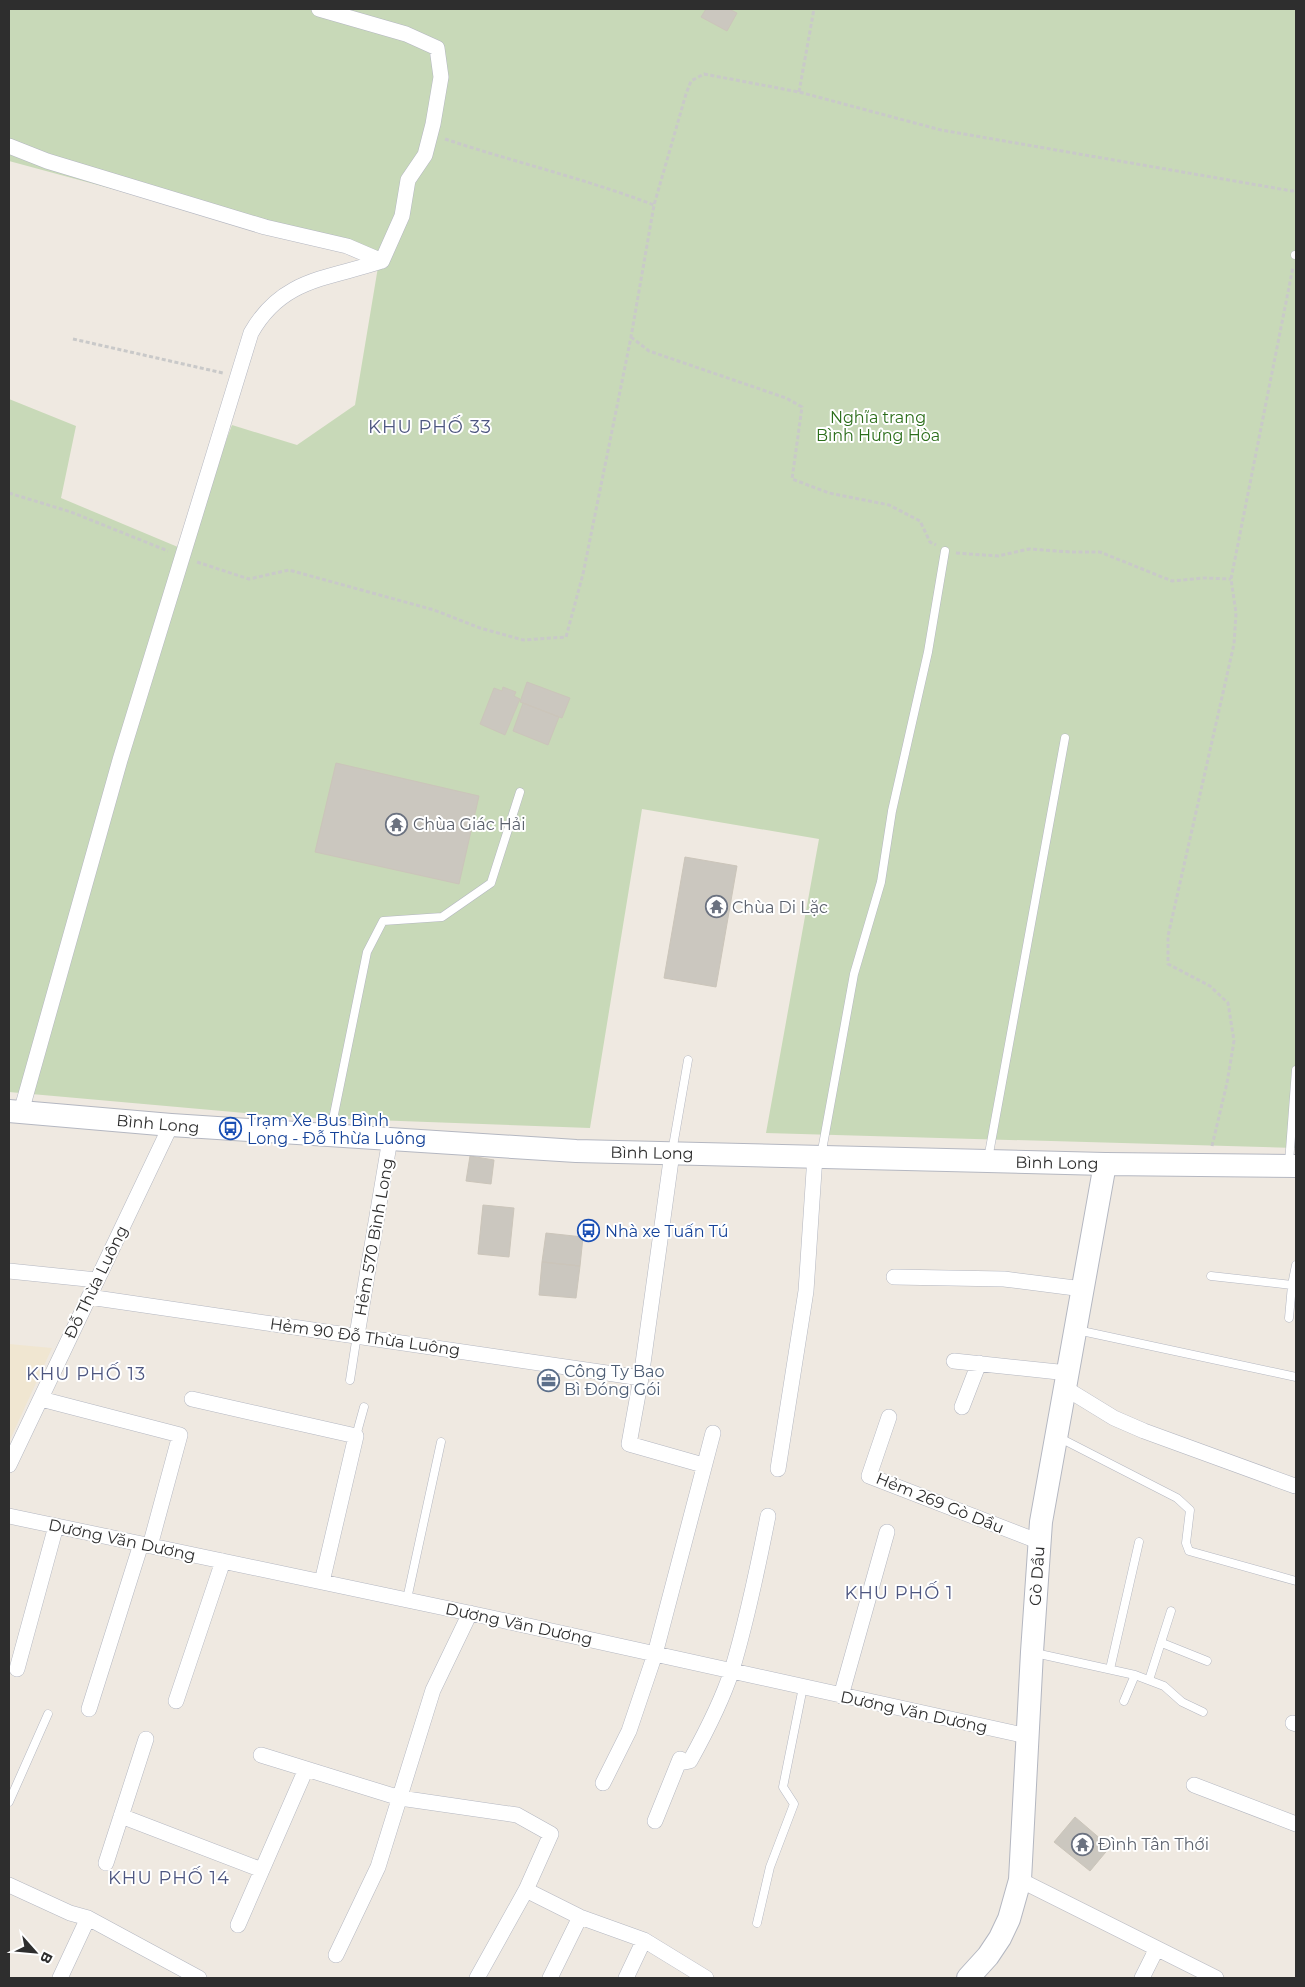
<svg xmlns="http://www.w3.org/2000/svg" width="1305" height="1987" viewBox="0 0 1305 1987" font-family="Montserrat,sans-serif">
  <style>
    .education { fill: #f0e6d1 }
    .cemetery { fill: #c8d9b8 }
    .building { fill: #cbc7bf; stroke: #cbc5ba }
    .lines { fill: none; stroke-linecap: round; stroke-linejoin: round }
    .lane-casing { stroke: #b4b7c1; stroke-width: 9 }
    .street-casing { stroke: #b4b7c1; stroke-width: 16 }
    .secondary-casing { stroke: #b4b7c1; stroke-width: 24 }
    .path { stroke: #c9c9c9; stroke-width: 3; stroke-dasharray: 4 2.5; stroke-linecap: butt }
    .lane { stroke: #fff; stroke-width: 8 }
    .street { stroke: #fff; stroke-width: 15 }
    .secondary { stroke: #fff; stroke-width: 22 }
    .labels { text-anchor: middle; dominant-baseline: central; stroke-width: 4; stroke-linejoin: round; paint-order: stroke }
    .park-label { font-size: 16px; fill: #2c6e1b; stroke: #fff }
    .worship-label { font-size: 16px; fill: #5b616d; stroke: #fff; text-anchor: start }
    .transit-label { font-size: 16px; fill: #164399; stroke: #fff; text-anchor: start }
    .street-label { font-size: 16px; fill: #2e2e2e; stroke: #fff }
    .service-label { font-size: 16px; fill: #4e5e75; stroke: #fff; text-anchor: start }
    .neighbourhood-label { font-size: 18px; letter-spacing: 1px; fill: #4d5680; stroke: #fff }
  </style>
  <rect width="100%" height="100%" fill="#efe9e1"/>
  <path class="education" d="M 9,1344 L 52,1348 L 9,1442 Z"/>
  <path class="cemetery" d="M 9,9 L 1296,9 L 1296,1148 L 766,1133 L 819,839 L 642,809 L 590,1128 L 291,1117 L 9,1092 L 9,399 L 76,426 L 61,498 L 185,550 L 232,425 L 297,445 L 355,405 L 379,261 L 9,161 Z"/>
  <path class="building" d="M 706,9 L 729,9 L 737,13 L 727,31 L 701,17 Z
    M 527,682 L 570,698 L 562,718 L 520,702 Z
    M 503,687 L 516,692 L 514,696 L 520,699 L 505,735 L 480,724 L 494,688 L 502,691 Z
    M 523,703 L 559,717 L 548,745 L 513,731 Z
    M 336,763 L 479,796 L 459,884 L 315,852 Z
    M 685,857 L 737,866 L 716,987 L 664,978 Z
    M 470,1156 L 494,1160 L 491,1184 L 466,1181 Z
    M 483,1205 L 514,1208 L 509,1257 L 478,1254 Z
    M 546,1233 L 583,1237 L 580,1266 L 542,1262 Z
    M 542,1262 L 580,1266 L 576,1298 L 539,1295 Z
    M 1075,1817 L 1110,1847 L 1090,1871 L 1054,1842 Z"/>
  <g class="lines">
    <defs>
      <path id="lane" d="M 1295,255 L 1296,255
        M 330,1134 L 367,952 L 383,921 L 442,917 L 491,883 L 520,792
        M 672,1152 L 688,1060
        M 821,1156 L 854,974 L 881,882 L 892,811 L 928,652 L 945,551
        M 988,1159 L 1065,738
        M 1289,1163 L 1296,1070
        M 1211,1276 L 1292,1285 L 1296,1265
        M 1289,1318 L 1292,1285
        M 1077,1330 L 1296,1377
        M 350,1380 L 357,1335
        M 356,1436 L 364,1407
        M 1058,1437 L 1177,1498 L 1190,1510 L 1186,1543 L 1189,1551 L 1296,1581
        M 407,1599 L 441,1442
        M 1162,1643 L 1207,1661
        M 1035,1653 L 1135,1675 L 1164,1686 L 1182,1702 L 1203,1712
        M 1110,1669 L 1139,1542
        M 1149,1680 L 1171,1611
        M 1124,1701 L 1135,1675
        M 9,1802 L 48,1714
        M 757,1923 L 770,1867 L 794,1804 L 783,1787 L 803,1687"/>
      <path id="street" d="M 9,146 L 47,161 L 265,227 L 347,246 L 382,261
        M 21,1112 L 120,760 L 251,333 C 282,278 328,279 382,261 L 402,216 L 408,180 L 425,155 L 433,124 L 441,77 L 437,48 L 406,34 L 319,9
        M 672,1153 L 641,1378 L 629,1444 L 703,1465
        M 9,1271 L 97,1280
        M 894,1277 L 1004,1279 L 1083,1289
        M 89,1297 L 641,1378
        M 357,1335 L 390,1139
        M 954,1361 L 1068,1373
        M 1065,1388 L 1114,1418 L 1144,1431 L 1295,1486
        M 41,1399 L 180,1435 L 150,1546
        M 192,1399 L 356,1436 L 322,1582
        M 962,1407 L 979,1363
        M 889,1417 L 869,1476 L 1040,1542
        M 9,1465 L 171,1125
        M 778,1469 L 806,1291 L 815,1156
        M 9,1516 L 483,1616 L 1027,1736
        M 17,1669 L 56,1526
        M 841,1696 L 887,1532
        M 176,1701 L 223,1561
        M 89,1709 L 141,1544
        M 1293,1723 L 1296,1724
        M 261,1755 L 400,1798 L 517,1815 L 551,1834 L 526,1890 L 477,1978
        M 603,1783 L 629,1731 L 655,1654 L 713,1433
        M 1194,1785 L 1296,1824
        M 121,1816 L 262,1870
        M 655,1821 L 680,1759 L 685,1762 L 690,1761 C 706,1732 722,1701 732,1670 C 747,1620 758,1567 768,1516
        M 106,1863 L 146,1739
        M 1020,1880 L 1216,1978
        M 9,1885 L 70,1913 L 88,1918 L 199,1978
        M 526,1890 L 580,1917 L 644,1940 L 706,1978
        M 238,1925 L 306,1769
        M 336,1955 L 378,1867 L 433,1690 L 470,1613
        M 60,1978 L 88,1918
        M 550,1978 L 580,1917
        M 626,1978 L 644,1940
        M 1142,1978 L 1156,1950"/>
      <path id="secondary" d="M 9,1111 L 171,1125 L 576,1151 L 1105,1164 L 1296,1166
        M 968,1978 L 988,1956 L 1000,1938 L 1009,1919 L 1020,1880 L 1032,1652 L 1041,1522 L 1105,1164"/>
    </defs>
    <use href="#lane" class="lane-casing"/>
    <use href="#street" class="street-casing"/>
    <use href="#secondary" class="secondary-casing"/>
    <path class="path" d="M 799,92 L 814,9
      M 445,139 C 514,162 586,179 654,205
      M 631,337 L 649,351 L 786,398 L 802,407 L 792,479 L 829,493 L 889,505 L 920,521 L 930,542 L 936,545
      M 73,339 L 223,373
      M 9,493 L 71,512 L 168,551
      M 956,553 L 998,556 L 1029,549 L 1071,552 L 1100,552 L 1172,581 L 1204,578 L 1231,579
      M 197,562 L 249,579 L 289,570 L 434,610 L 480,628 L 523,640 L 566,637 L 583,574 L 631,337 L 654,205 L 686,94 L 691,81 L 704,74 L 799,92 L 941,130 L 1292,191 L 1296,190
      M 1212,1146 L 1227,1083 L 1234,1041 L 1228,1003 L 1210,986 L 1168,964 L 1168,936 L 1234,644 L 1236,613 L 1231,579 L 1293,267"/>
    <use href="#lane" class="lane"/>
    <use href="#street" class="street"/>
    <use href="#secondary" class="secondary"/>
  </g>
  <defs>
    <symbol id="temple-ring" viewBox="-11 -11 22 22"><circle r="9.5" fill="#fff" stroke="#6b7280" stroke-width="1.5"/><path d="M0-6L5-2H3V0L6.5 2.5H4V6H1.5V3h-3V6H-4V2.5H-6.5L-3 0V-2H-5Z" fill="#6b7280"/></symbol>
    <symbol id="bus-ring" viewBox="-11 -11 22 22"><circle r="9.5" fill="#fff" stroke="#1a4fb4" stroke-width="1.5"/><path d="M-5-6H5V4H4V6H2V4H-2V6H-4V4H-5ZM-3.5-4V0h7V-4ZM-3.5 1.2v1.5H-2V1.2ZM2 1.2v1.5H3.5V1.2Z" fill="#1a4fb4"/></symbol>
    <symbol id="office-ring" viewBox="-11 -11 22 22"><circle r="9.5" fill="#fff" stroke="#5c6f8a" stroke-width="1.5"/><path d="M-6-3h4V-5.5h4V-3h4V5H-6ZM-1-4.5V-3h2v-1.5ZM-6 0V1H6V0Z" fill="#5c6f8a"/></symbol>
  </defs>
  <g fill-rule="evenodd">
    <use href="#temple-ring" x="384" y="812" width="25" height="25"/>
    <use href="#temple-ring" x="704" y="894" width="25" height="25"/>
    <use href="#bus-ring" x="218" y="1116" width="25" height="25"/>
    <use href="#bus-ring" x="576" y="1218" width="25" height="25"/>
    <use href="#office-ring" x="536" y="1368" width="25" height="25"/>
    <use href="#temple-ring" x="1070" y="1832" width="25" height="25"/>
  </g>
  <g class="labels">
    <g class="park-label">
      <text x="878" y="417">Nghĩa trang<tspan x="878" dy="18">Bình Hưng Hòa</tspan></text>
    </g>
    <g class="worship-label">
      <text x="413" y="824">Chùa Giác Hải</text>
      <text x="732" y="907">Chùa Di Lặc</text>
      <text x="1098" y="1844">Đình Tân Thới</text>
    </g>
    <g class="transit-label">
      <text x="247" y="1120">Trạm Xe Bus Bình<tspan x="247" dy="18">Long - Đỗ Thừa Luông</tspan></text>
      <text x="605" y="1231">Nhà xe Tuấn Tú</text>
    </g>
    <g class="street-label">
      <text transform="translate(158 1124) rotate(5)">Bình Long</text>
      <text transform="translate(652 1153) rotate(1)">Bình Long</text>
      <text transform="translate(1057 1163) rotate(1)">Bình Long</text>
      <text transform="translate(374 1237) rotate(-80)">Hẻm 570 Bình Long</text>
      <text transform="translate(96 1282) rotate(-64)">Đỗ Thừa Luông</text>
      <text transform="translate(365 1337) rotate(8)">Hẻm 90 Đỗ Thừa Luông</text>
      <text transform="translate(940 1503) rotate(22)">Hẻm 269 Gò Dầu</text>
      <text transform="translate(122 1540) rotate(12)">Dương Văn Dương</text>
      <text transform="translate(1037 1576) rotate(-86)">Gò Dầu</text>
      <text transform="translate(519 1624) rotate(12)">Dương Văn Dương</text>
      <text transform="translate(914 1712) rotate(12)">Dương Văn Dương</text>
    </g>
    <g class="service-label">
      <text x="564" y="1371">Công Ty Bao<tspan x="564" dy="18">Bì Đóng Gói</tspan></text>
    </g>
    <g class="neighbourhood-label">
      <text x="430" y="427">KHU PHỐ 33</text>
      <text x="86" y="1374">KHU PHỐ 13</text>
      <text x="899" y="1593">KHU PHỐ 1</text>
      <text x="169" y="1878">KHU PHỐ 14</text>
    </g>
  </g>
  <rect width="1305" height="1987" fill="none" stroke="#2e2e2e" stroke-width="20"/>
  <g transform="translate(35 1952) rotate(117)" stroke="#ffffff" stroke-width="4" paint-order="stroke">
  <path d="M0-4L9 19L0 12L-9 19Z" fill="#2e2e2e"/>
  <text y="-8" font-size="14" font-weight="bold" text-anchor="middle" fill="#2e2e2e">B</text>
  </g>
</svg>
